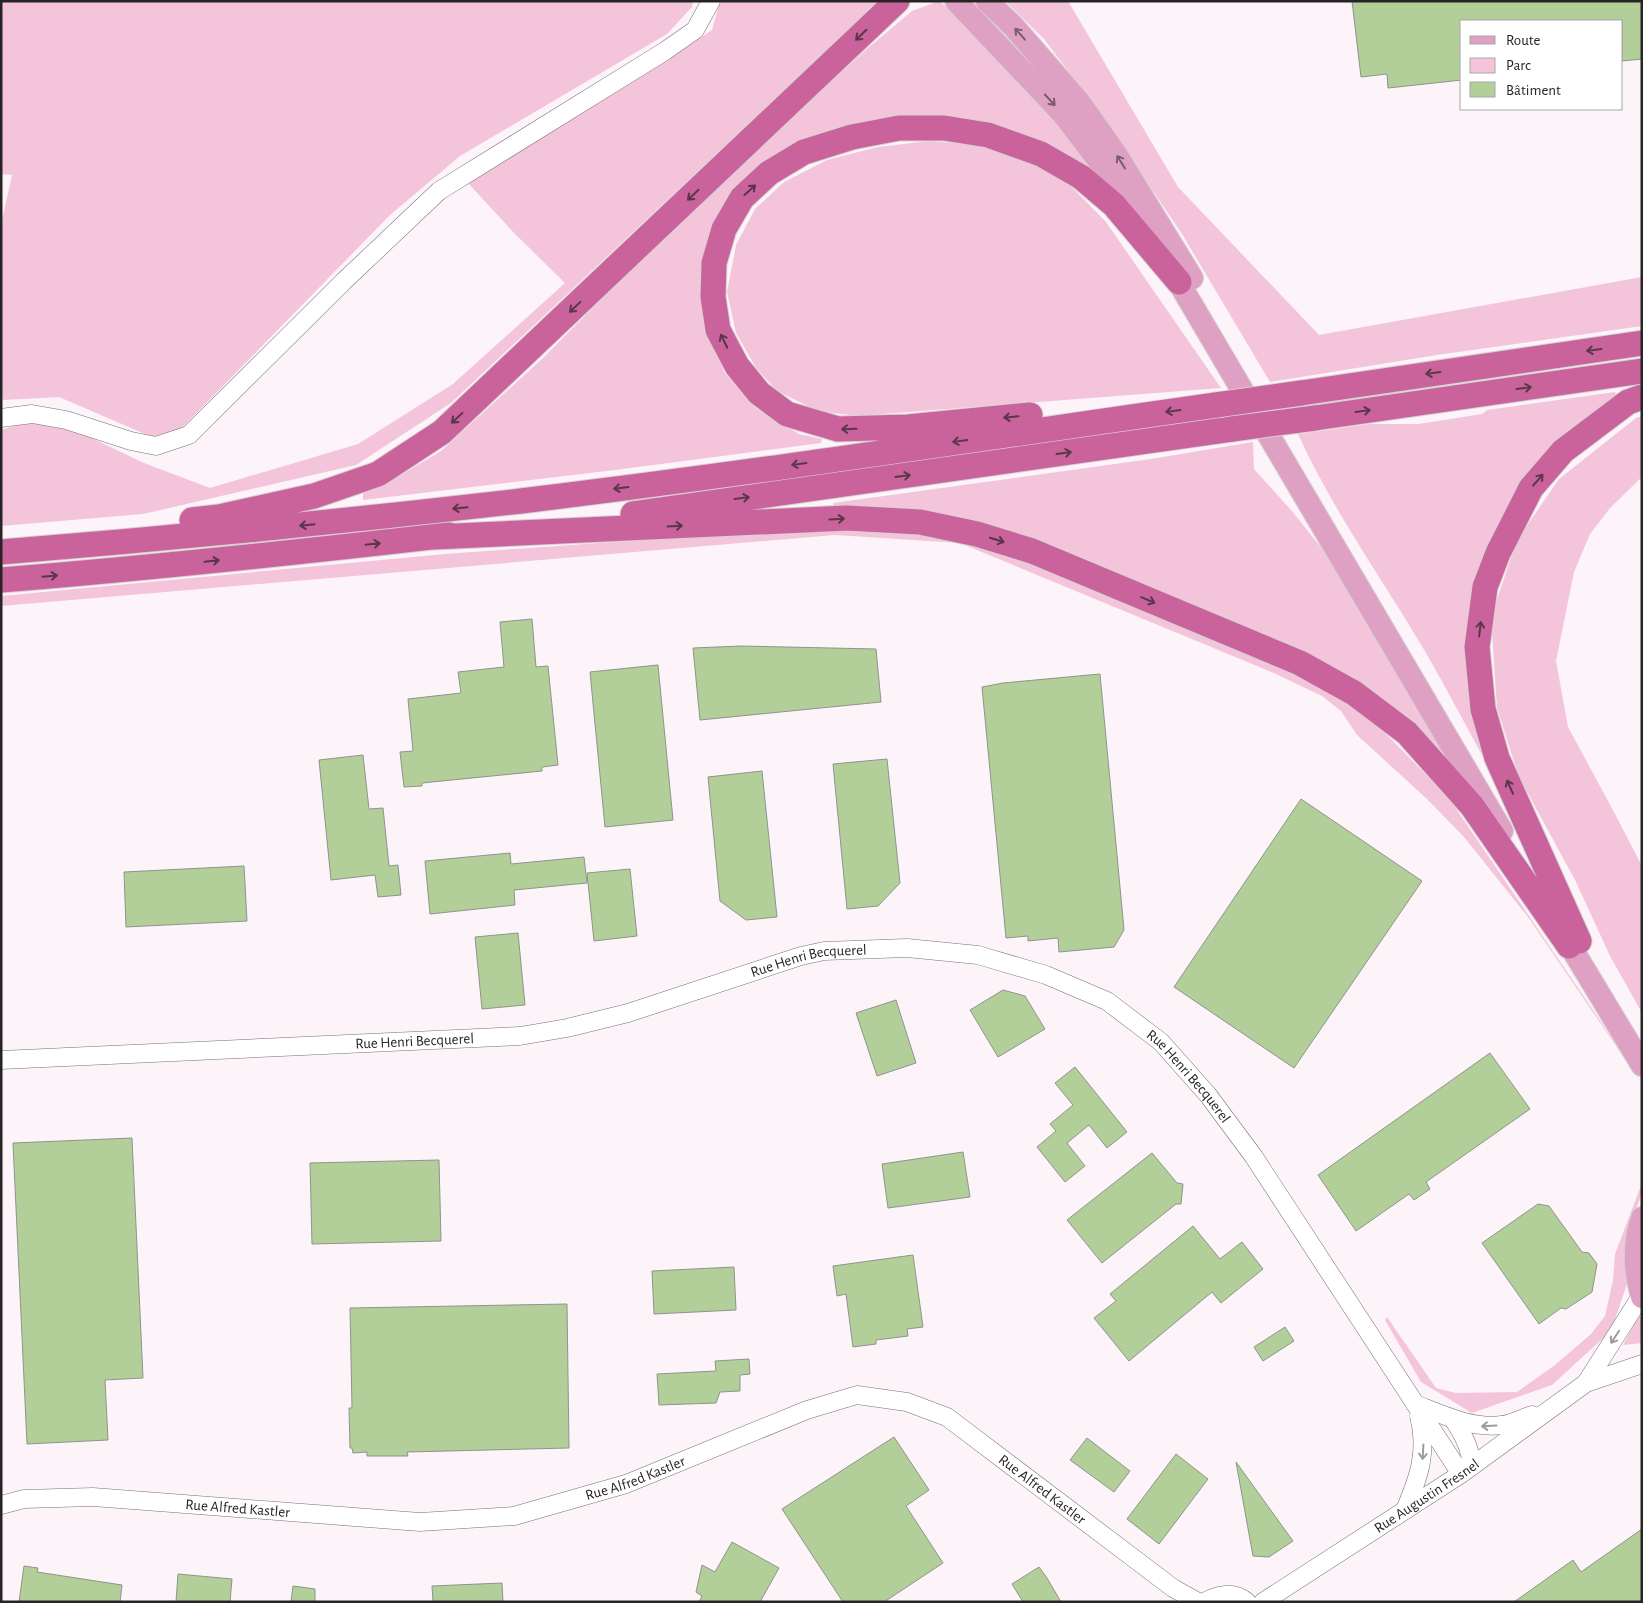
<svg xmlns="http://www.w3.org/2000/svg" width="1643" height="1603" viewBox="0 0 1643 1603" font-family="'Alegreya Sans',sans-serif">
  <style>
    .green { fill: #f4c4db }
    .building { fill: #b2cf99; stroke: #90938e }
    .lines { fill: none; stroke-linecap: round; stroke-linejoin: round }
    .minor-casing { stroke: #787174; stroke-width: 19 }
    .major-casing { stroke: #d4d3d4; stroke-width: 24 }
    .highway-casing { stroke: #d4d3d4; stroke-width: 27 }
    .minor { stroke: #fff; stroke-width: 18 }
    .major { stroke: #dfa1c3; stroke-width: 22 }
    .highway { stroke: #ca629b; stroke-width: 25 }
    .highway-bridge-casing { stroke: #d4d3d4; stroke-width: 27; stroke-linecap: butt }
    .highway-bridge { stroke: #ca629b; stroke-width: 25 }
    .oneway { stroke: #7a5c6d }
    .oneway2 { stroke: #583749 }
    .oneway3 { stroke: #9e9c9d }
    .labels { text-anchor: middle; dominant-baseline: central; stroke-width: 4; stroke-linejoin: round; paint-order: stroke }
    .street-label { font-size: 15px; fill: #272426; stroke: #fff }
  </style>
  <rect width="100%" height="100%" fill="#fcf4f8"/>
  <path class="green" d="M 1,1 L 693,1 L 692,7 L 667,34 L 460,156 L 390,215 L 179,431 L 152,437 L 59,397 L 3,400 L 1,390 L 1,225 L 12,175 L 1,174 Z
    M 720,1 L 879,1 L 451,403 L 356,465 L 143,514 L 1,526 L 1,430 L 27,422 L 79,432 L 144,463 L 210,488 L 358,444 L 453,384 L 565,283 L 515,234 L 467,182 L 672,57 L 712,30 Z
    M 939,1 L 961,18 L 1017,70 L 1109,183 L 1052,148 L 830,133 L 731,198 L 703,301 L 724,372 L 756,408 L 799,434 L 822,439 L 821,443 L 615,470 L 363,500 L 363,492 L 402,474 L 441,451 L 543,358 L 651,249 L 754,150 L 868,48 L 912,11 Z
    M 1005,1 L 1068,1 L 1178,187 L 1319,335 L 1642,277 L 1642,326 L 1437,355 L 1270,382 L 1182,234 L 1105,120 L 1044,39 Z
    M 929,141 L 993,146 L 1062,177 L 1106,222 L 1221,388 L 857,416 L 818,411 L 777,391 L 756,368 L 736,333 L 727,292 L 736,245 L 755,209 L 784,182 L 827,160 L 878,147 Z
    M 1615,392 L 1618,399 L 1540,466 L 1473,611 L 1510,806 C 1481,755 1455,703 1426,653 C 1383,580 1333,511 1298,434 L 1370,424 L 1419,424 L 1482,414 L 1487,410 Z
    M 1642,416 L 1642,477 L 1610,508 L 1590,534 L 1574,572 L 1556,661 L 1568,727 L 1614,812 L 1642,866 L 1642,1013 L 1610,956 L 1575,880 L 1519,777 L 1497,708 L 1491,617 L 1517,540 L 1559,479 L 1636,418 Z
    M 1253,442 L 1254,469 L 1291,510 L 1352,586 L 1486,808 L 1401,720 L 1044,547 L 835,512 L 833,503 L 1151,459 Z
    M 915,528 L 975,539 L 1345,695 L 1394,742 L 1448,797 L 1593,1010 L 1642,1084 L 1528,917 L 1464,837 L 1427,799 L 1357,735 L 1341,711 L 1322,696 L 1276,674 L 960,543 L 835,535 L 1,606 L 1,596 L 445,554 L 669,538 Z
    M 1642,1183 L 1642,1194 L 1625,1237 L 1628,1281 L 1611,1331 L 1552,1385 L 1472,1413 L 1421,1382 L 1385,1320 L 1387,1317 L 1436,1388 L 1456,1393 L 1517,1392 L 1555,1365 L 1591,1334 L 1605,1316 L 1613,1280 L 1615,1254 Z
    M 1639,1315 L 1642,1319 L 1642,1343 L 1623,1345 Z"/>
  <path class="building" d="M 1352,1 L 1642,1 L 1642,59 L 1622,61 L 1622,21 L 1462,21 L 1462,80 L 1388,88 L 1387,74 L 1361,77 Z
    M 532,619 L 536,667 L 548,666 L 558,765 L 542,767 L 542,771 L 422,783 L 422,786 L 404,787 L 400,752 L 413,751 L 408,699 L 461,693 L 458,672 L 504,667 L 500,622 Z
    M 741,646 L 876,649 L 881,702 L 700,720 L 693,648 Z
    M 658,665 L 673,820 L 605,827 L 590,672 Z
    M 1100,674 L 1124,930 L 1114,947 L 1059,952 L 1058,938 L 1028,941 L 1028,936 L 1006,938 L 982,687 L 1003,683 Z
    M 363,755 L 369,809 L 383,808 L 389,866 L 398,865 L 401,895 L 378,897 L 375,875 L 331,880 L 319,760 Z
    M 887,759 L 900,883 L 878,906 L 847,909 L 833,764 Z
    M 762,771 L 777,917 L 746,920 L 720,901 L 708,777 Z
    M 1301,799 L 1422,881 L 1294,1068 L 1174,987 Z
    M 510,853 L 511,864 L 584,857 L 587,883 L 514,890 L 515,905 L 430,914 L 425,861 Z
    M 244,866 L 247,921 L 126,927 L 124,872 Z
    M 630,869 L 637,936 L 594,941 L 587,873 Z
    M 518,933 L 525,1005 L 482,1009 L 475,937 Z
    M 1003,990 L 1025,996 L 1045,1029 L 998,1057 L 970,1010 Z
    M 896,1000 L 916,1063 L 877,1076 L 856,1013 Z
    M 1490,1053 L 1530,1109 L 1426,1182 L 1430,1189 L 1414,1200 L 1409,1194 L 1356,1231 L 1318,1175 Z
    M 1075,1067 L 1127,1132 L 1107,1148 L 1089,1125 L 1067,1143 L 1085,1166 L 1065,1182 L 1037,1147 L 1056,1131 L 1050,1124 L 1073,1105 L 1055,1083 Z
    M 132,1138 L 143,1378 L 105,1380 L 108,1440 L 27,1444 L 13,1143 Z
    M 963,1152 L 970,1197 L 888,1208 L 882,1164 Z
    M 1152,1153 L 1177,1183 L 1183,1184 L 1181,1204 L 1176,1204 L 1102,1263 L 1067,1220 Z
    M 439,1160 L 441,1241 L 312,1244 L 310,1163 Z
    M 1538,1204 L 1549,1206 L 1582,1252 L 1589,1253 L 1597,1264 L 1592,1292 L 1566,1309 L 1561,1308 L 1539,1324 L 1482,1243 Z
    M 1193,1226 L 1220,1259 L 1242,1242 L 1263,1269 L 1221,1303 L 1212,1292 L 1129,1361 L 1094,1318 L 1116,1301 L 1110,1294 Z
    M 913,1255 L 923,1327 L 907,1329 L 908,1336 L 876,1340 L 876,1344 L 853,1347 L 846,1294 L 837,1296 L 833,1266 Z
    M 734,1267 L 736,1310 L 654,1314 L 652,1271 Z
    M 567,1304 L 569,1448 L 407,1452 L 408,1456 L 367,1456 L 367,1452 L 353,1453 L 352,1448 L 350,1448 L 349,1408 L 352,1408 L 350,1308 Z
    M 1285,1327 L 1294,1341 L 1263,1361 L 1254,1347 Z
    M 749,1359 L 750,1374 L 740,1375 L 740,1391 L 720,1392 L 716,1403 L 659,1405 L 657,1374 L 716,1371 L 715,1361 Z
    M 894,1437 L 929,1490 L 906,1506 L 943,1563 L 884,1602 L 843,1602 L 782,1509 Z
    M 1087,1438 L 1130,1471 L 1114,1492 L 1070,1460 Z
    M 1176,1454 L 1208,1479 L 1159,1544 L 1127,1519 Z
    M 1236,1462 L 1293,1541 L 1269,1557 L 1253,1556 Z
    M 1642,1529 L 1642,1602 L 1514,1602 L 1573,1560 L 1581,1572 Z
    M 732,1542 L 779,1568 L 760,1602 L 699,1602 L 702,1596 L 696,1592 L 702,1565 L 715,1572 Z
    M 24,1566 L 38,1568 L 37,1572 L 122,1585 L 120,1602 L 19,1602 Z
    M 1039,1567 L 1047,1578 L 1061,1602 L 1023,1602 L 1012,1584 Z
    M 178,1574 L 232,1579 L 230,1602 L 176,1602 Z
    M 502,1583 L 503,1602 L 433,1602 L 432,1586 Z
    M 293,1586 L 315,1589 L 315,1602 L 291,1602 Z"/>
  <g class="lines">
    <defs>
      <g id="minor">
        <path d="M 1,418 L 32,414 L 66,420 L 131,441 L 156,446 L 189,435 L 344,281 L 439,191 L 665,51 L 695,30 L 711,1"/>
        <path id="s1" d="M 1,1060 L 520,1036 L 567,1028 L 628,1013 L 801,956 L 824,951 L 907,948 L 978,955 L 1046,975 L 1107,1001 L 1161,1042 L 1208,1095 L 1254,1157 L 1461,1474"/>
        <path d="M 1586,1383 L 1641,1296"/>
        <path d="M 1415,1404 C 1443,1415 1472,1429 1502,1425 C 1512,1424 1522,1418 1532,1415"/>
        <path d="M 1453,1419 C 1463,1434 1470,1447 1472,1466"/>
        <path id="s2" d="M 1,1505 L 24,1499 L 93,1497 L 420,1522 L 514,1516 L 626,1484 L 807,1410 L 857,1395 L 907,1402 L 947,1417 L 1173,1588 L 1198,1602"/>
        <path d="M 1405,1510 C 1419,1477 1428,1452 1419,1416"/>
        <path d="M 1204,1602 C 1218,1594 1234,1591 1247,1602"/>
        <path id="s3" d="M 1263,1602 L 1461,1474 L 1586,1383 L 1642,1364"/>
      </g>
      <path id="major" d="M 956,1 L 1063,114 L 1122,191 L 1148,232
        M 987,1 L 1013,26 L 1080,103 L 1116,154 L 1192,278
        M 1169,266 L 1502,831
        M 1560,929 L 1642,1065
        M 1642,1218 C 1633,1244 1634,1270 1642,1297"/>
      <path id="highway" d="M 1301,393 L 1642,343
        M 1030,415 L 908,427 L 838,429 L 787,414 L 759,393 L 737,366 L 718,330 L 713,297 L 714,263 L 724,229 L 742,198 L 769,173 L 804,152 L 852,137 L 899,128 L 944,128 L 988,135 L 1041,154 L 1081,177 L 1114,205 L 1179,282
        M 1315,418 L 1642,371
        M 633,514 L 1232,429
        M 192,520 L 219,517 L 314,496 L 378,474 L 442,432 L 897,1
        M 434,537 L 847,518 L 920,522 L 977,534 L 1032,551 L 1300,663 L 1354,693 L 1407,733 L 1472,806 L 1569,946
        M 1,552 C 175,538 348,521 521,501 C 753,473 984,438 1216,405
        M 1,580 C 151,568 300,552 449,535
        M 1579,941 L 1497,758 L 1483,709 L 1477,647 L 1485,587 L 1498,553 L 1531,488 L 1563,451 L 1628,402 L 1642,397"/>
    </defs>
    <use href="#minor" class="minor-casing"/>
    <use href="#major" class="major-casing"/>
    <use href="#highway" class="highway-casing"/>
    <use href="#minor" class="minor"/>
    <use href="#major" class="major"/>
    <use href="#highway" class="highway"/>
    <defs>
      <path id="highway-bridge" d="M 1216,405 L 1301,393
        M 1232,429 L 1315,418"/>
    </defs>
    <use href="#highway-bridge" class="highway-bridge-casing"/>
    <use href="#highway-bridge" class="highway-bridge"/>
  </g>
  <defs><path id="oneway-shaft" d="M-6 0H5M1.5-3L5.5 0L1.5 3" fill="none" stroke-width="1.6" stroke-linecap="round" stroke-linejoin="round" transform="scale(1.25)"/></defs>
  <g class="oneway">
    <use href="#oneway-shaft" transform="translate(1020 34) rotate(-131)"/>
    <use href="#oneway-shaft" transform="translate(1050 100) rotate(47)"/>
    <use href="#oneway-shaft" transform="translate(1121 162) rotate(-122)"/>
  </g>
  <g class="oneway2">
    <use href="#oneway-shaft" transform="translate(861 35) rotate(136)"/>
    <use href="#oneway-shaft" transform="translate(750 190) rotate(-42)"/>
    <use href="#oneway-shaft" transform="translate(693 195) rotate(137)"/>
    <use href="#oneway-shaft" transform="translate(575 307) rotate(137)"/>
    <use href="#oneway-shaft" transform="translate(724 341) rotate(-116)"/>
    <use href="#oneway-shaft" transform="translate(1594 350) rotate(172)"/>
    <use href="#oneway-shaft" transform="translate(1433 373) rotate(172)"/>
    <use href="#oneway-shaft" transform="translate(1524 388) rotate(-8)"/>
    <use href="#oneway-shaft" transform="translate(1173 411) rotate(172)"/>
    <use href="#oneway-shaft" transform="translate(1363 411) rotate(-8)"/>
    <use href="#oneway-shaft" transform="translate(1011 417) rotate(174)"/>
    <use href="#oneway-shaft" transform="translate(457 418) rotate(137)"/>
    <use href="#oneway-shaft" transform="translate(849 429) rotate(178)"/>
    <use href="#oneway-shaft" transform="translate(960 441) rotate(172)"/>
    <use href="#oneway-shaft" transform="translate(1064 453) rotate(-8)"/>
    <use href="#oneway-shaft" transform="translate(799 464) rotate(172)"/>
    <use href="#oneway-shaft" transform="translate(903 476) rotate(-8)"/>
    <use href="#oneway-shaft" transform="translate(1538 480) rotate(-49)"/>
    <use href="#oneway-shaft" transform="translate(621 488) rotate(173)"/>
    <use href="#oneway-shaft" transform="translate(742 498) rotate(-8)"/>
    <use href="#oneway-shaft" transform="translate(460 508) rotate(174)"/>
    <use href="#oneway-shaft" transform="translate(837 519) rotate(-3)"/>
    <use href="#oneway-shaft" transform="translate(307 525) rotate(174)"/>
    <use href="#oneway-shaft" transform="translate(675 526) rotate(-3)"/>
    <use href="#oneway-shaft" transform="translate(997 540) rotate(17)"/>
    <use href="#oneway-shaft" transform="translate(373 544) rotate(-6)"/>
    <use href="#oneway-shaft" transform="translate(212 561) rotate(-6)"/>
    <use href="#oneway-shaft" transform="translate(50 576) rotate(-5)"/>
    <use href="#oneway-shaft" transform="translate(1148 600) rotate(23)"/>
    <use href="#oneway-shaft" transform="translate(1480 629) rotate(-83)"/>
    <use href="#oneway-shaft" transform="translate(1510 787) rotate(-114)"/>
  </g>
  <g class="oneway3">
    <use href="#oneway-shaft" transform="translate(1615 1337) rotate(123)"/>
    <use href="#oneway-shaft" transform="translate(1489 1426) rotate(177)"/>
    <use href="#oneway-shaft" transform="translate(1423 1452) rotate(93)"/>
  </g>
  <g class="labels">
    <g class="street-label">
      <text stroke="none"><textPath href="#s1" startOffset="819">Rue Henri Becquerel</textPath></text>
      <text stroke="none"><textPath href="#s1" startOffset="414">Rue Henri Becquerel</textPath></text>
      <text stroke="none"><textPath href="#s1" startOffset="1239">Rue Henri Becquerel</textPath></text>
      <text stroke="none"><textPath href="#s2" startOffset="642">Rue Alfred Kastler</textPath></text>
      <text stroke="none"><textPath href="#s2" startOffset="1092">Rue Alfred Kastler</textPath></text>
      <text stroke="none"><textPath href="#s3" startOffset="195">Rue Augustin Fresnel</textPath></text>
      <text stroke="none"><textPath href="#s2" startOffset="238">Rue Alfred Kastler</textPath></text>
    </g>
  </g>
  <rect width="1643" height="1603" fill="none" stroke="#272426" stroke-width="5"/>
  <rect x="1460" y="20" width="162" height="90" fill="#ffffff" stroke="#a9a7a8"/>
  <rect x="1470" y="36" width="25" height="8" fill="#dfa1c3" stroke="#a9a7a8"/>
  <text x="1506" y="45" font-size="15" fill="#272426">Route</text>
  <rect x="1470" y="58" width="25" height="15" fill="#f4c4db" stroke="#a9a7a8"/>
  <text x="1506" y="70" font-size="15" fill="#272426">Parc</text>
  <rect x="1470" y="82" width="25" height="15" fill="#b2cf99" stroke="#a9a7a8"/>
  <text x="1506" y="95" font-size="15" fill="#272426">Bâtiment</text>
</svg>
